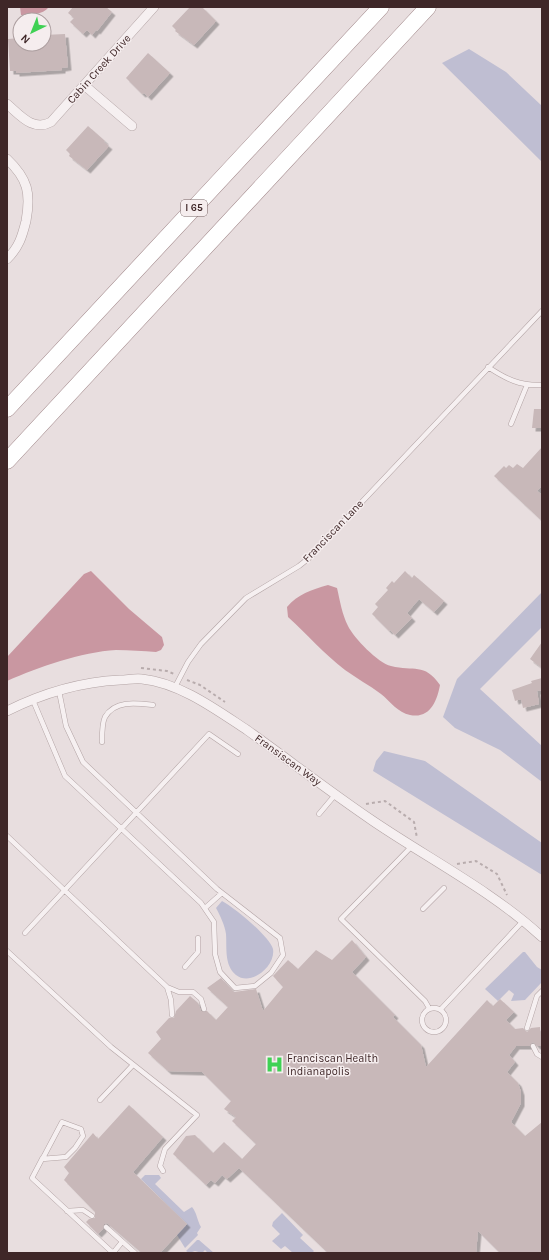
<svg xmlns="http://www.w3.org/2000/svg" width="549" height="1260" viewBox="0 0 549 1260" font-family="Karla,sans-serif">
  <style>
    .green { fill: #bfbed2 }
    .water { fill: #c997a1 }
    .building { fill: #c8b8b9; filter: url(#shadow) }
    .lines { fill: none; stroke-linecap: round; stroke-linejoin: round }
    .service-casing { stroke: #b2a3a4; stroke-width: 5.5 }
    .minor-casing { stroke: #b2a3a4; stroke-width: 10 }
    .motorway-casing { stroke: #9f8587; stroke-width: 17 }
    .path { stroke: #b8acad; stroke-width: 2; stroke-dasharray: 3 3; stroke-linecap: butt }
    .service { stroke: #f6f0f1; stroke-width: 4.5 }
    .minor { stroke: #f6f0f1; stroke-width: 9 }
    .motorway { stroke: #fff; stroke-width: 16 }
    .labels { text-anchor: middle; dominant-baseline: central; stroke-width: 3; stroke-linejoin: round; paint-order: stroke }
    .shield { fill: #f5edee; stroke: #766263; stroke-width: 1 }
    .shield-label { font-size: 10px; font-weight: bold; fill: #3f2728 }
    .street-label { font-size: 11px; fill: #3f2728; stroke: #f5edee }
    .poi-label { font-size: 11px; fill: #3f2728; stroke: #f5edee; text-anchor: start }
  </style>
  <defs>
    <filter id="shadow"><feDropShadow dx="3.5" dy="3.5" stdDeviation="0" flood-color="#0004"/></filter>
  </defs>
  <rect width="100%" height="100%" fill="#e8dedf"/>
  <path class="green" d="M 469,49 L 506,72 L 542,106 L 542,162 L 442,63 Z
    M 542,592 L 542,627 L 480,689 L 542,746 L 542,782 L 500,750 L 455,728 L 443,717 L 457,679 Z
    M 384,751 L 425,761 L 542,843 L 542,875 L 373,771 L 376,761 Z
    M 222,901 C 234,907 270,937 273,949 C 276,966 251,987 236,975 C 224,965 227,948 226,934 C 225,926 220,915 216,908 Z
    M 523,952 L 525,952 L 537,967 L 542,970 L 542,982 L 525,1000 L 511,1001 L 514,994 L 509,990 L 498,1001 L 485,989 Z
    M 145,1175 L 159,1175 L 161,1178 L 155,1184 L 184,1212 L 192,1207 C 197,1213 197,1220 201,1227 L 197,1233 L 198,1235 L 185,1248 L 177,1235 L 187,1224 L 141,1179 Z
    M 282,1213 L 303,1235 L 300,1238 L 314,1251 L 312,1253 L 293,1253 L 285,1246 L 281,1249 L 272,1241 L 280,1234 L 272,1226 L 273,1222 Z
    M 197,1240 L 199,1240 L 214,1253 L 208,1253 L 205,1250 L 202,1253 L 195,1251 L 189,1253 L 186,1251 Z"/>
  <path class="water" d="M 20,7 L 49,7 C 42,15 31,15 21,15 Z
    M 91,571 L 129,609 L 162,637 L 164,645 L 161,650 L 156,652 C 143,651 130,650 116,650 C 81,652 39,667 7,681 L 7,657 L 84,574 Z
    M 328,585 L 337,588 C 340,601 342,614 348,626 C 354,638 378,663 391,666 C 414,672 424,662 440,685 C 437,701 430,719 410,715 C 398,713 390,701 381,694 C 369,685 356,678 345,670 C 324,654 307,634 288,617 L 287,607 C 298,594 311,590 328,585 Z"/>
  <path class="building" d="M 73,7 L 106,7 L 112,12 L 97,31 L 96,30 L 92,35 L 87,30 L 83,34 L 70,22 L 74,18 L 68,13 Z
    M 190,7 L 202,7 L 216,21 L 194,45 L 175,31 L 176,30 L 172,26 Z
    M 65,34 L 68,67 L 62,68 L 62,70 L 16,73 L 16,71 L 10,71 L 8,39 L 20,38 L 20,44 L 44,44 L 44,35 Z
    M 148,53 L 170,73 L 148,97 L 144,93 L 142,94 L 126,78 Z
    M 88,126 L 105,141 L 104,142 L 109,146 L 87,170 L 69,156 L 70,154 L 66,150 Z
    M 534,409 L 542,409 L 542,428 L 532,428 Z
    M 542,447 L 542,486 L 537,491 L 542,495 L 542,521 L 494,476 L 504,466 L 506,468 L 509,465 L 513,468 L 517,464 L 523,468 Z
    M 405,571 L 412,578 L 414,575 L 444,601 L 434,612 L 419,599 L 407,613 L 412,618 L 395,635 L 390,630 L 389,631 L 372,614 L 378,607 L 375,604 L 388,590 L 386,588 L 392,581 L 394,583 Z
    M 542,642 L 542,668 L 530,659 Z
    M 542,678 L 542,690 L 537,691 L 539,704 L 523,708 L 521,699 L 515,701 L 512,690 L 532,683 L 531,681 Z
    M 352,940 L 366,957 L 352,972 L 395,1015 L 393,1017 L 421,1045 L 426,1067 L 487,1000 L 493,1006 L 500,999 L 514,1012 L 506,1020 L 515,1029 L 523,1028 L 527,1032 L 531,1028 L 540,1027 L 541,1046 L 537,1046 L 533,1042 L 529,1046 L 516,1046 L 509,1055 L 515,1062 L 507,1072 L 518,1083 L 521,1092 L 521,1103 L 511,1122 L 525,1136 L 542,1122 L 542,1253 L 500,1253 L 478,1231 L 476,1253 L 328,1253 L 239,1168 L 227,1179 L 222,1175 L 215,1183 L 211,1180 L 206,1185 L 173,1154 L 186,1136 L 195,1135 L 213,1153 L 224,1142 L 242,1159 L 256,1144 L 232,1121 L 236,1117 L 224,1109 L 231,1101 L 202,1072 L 168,1071 L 148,1053 L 161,1039 L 156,1032 L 169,1018 L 174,1018 L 176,1011 L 190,996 L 198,1003 L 201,1011 L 207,1011 L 216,1020 L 228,1007 L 207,988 L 221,978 L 234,992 L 256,989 L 263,1011 L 283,987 L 273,976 L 288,960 L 298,969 L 316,950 L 332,960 Z
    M 129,1105 L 163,1137 L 133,1172 L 187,1224 L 160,1253 L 142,1253 L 107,1223 L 104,1224 L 103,1229 L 98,1234 L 86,1222 L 89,1219 L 95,1218 L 95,1212 L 64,1180 L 69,1173 L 64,1167 L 93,1133 L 98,1139 Z"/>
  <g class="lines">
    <defs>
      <path id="service" d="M 488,367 C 506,379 520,386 542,385
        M 511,424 L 527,385
        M 175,687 L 188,662 L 201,644 L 246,598 L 299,566 L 309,558 L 542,311
        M 32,698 L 65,776 L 201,903 L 214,922 L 215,954 L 220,972 L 235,988 L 255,986 L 271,973 L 283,955 L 280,938 L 217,889 L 83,762 L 66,726 L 59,691
        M 102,742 C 102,735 102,723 105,717 C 115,700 136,703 153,705
        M 319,814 L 335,795
        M 7,836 L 167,987
        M 412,846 L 341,919 L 425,1001 L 429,1008
        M 205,908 L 222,893
        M 423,909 L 444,888
        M 25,933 L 209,734 L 238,754
        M 7,951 L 111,1047 L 197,1115 L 165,1149 L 160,1166 L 163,1171
        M 185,967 L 198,952 L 198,938
        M422 1020a12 12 0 1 1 24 0a12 12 0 1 1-24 0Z
        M 441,1009 L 523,921
        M 172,1015 L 171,1000 L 167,987 L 179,992 L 193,992 L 201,999 L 204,1009
        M 527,1028 L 537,996 L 542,991
        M 533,1046 L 537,1054 L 542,1057
        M 100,1100 L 132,1066
        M 42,1159 L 66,1157 L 75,1148 L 83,1136 L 81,1129 L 62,1122 L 44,1156 L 42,1159 L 32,1178 L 113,1253 L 122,1242
        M 67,1211 L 83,1210 L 92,1216
        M 106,1227 L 135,1253"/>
      <path id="minor" d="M 84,85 L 132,126
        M 7,104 C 20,115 33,132 51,122 L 154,7
        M 7,159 C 28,179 31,193 26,221 C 22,237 19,247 7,259
        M 7,711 C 43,693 79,682 120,680 C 127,680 135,678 142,679 C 180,683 215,709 247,730 C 289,760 330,792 373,821 C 429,859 492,891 542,937"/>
      <path id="motorway" d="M 7,409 L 381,7
        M 7,461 L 428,7"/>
    </defs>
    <use href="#service" class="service-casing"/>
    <use href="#minor" class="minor-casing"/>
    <use href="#motorway" class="motorway-casing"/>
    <path class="path" d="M 141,668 L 167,671 L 174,674
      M 187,680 L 200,685 L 225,702
      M 366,804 L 385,801 L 414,822 L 417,838
      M 457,864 L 476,861 L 497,874 L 507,895"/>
    <use href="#service" class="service"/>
    <use href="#minor" class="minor"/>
    <use href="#motorway" class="motorway"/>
  </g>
  <defs>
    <symbol id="hospital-bare" viewBox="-9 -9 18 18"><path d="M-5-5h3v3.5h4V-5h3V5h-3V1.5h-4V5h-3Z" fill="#3fd154" stroke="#f5edee" stroke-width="2.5" paint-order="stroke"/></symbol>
  </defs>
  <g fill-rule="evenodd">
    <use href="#hospital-bare" x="262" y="1052" width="25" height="25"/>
  </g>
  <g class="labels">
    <rect class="shield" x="181" y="200" width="26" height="16" rx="3"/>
    <g class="shield-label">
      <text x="194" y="208">I 65</text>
    </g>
    <g class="street-label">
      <text transform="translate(99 69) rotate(-48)">Cabin Creek Drive</text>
      <text transform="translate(333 531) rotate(-46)">Franciscan Lane</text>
      <text transform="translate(288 760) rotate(36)">Fransiscan Way</text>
    </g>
    <g class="poi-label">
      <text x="287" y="1058">Franciscan Health<tspan x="287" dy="13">Indianapolis</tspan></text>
    </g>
  </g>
  <rect width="549" height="1260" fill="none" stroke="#3f2728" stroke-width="16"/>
  <g transform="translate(32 32) rotate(223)"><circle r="19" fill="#f5edee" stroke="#ac9e9f"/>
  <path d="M0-3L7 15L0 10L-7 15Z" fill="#3fd154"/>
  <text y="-6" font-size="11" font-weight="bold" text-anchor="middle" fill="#3f2728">N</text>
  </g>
</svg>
